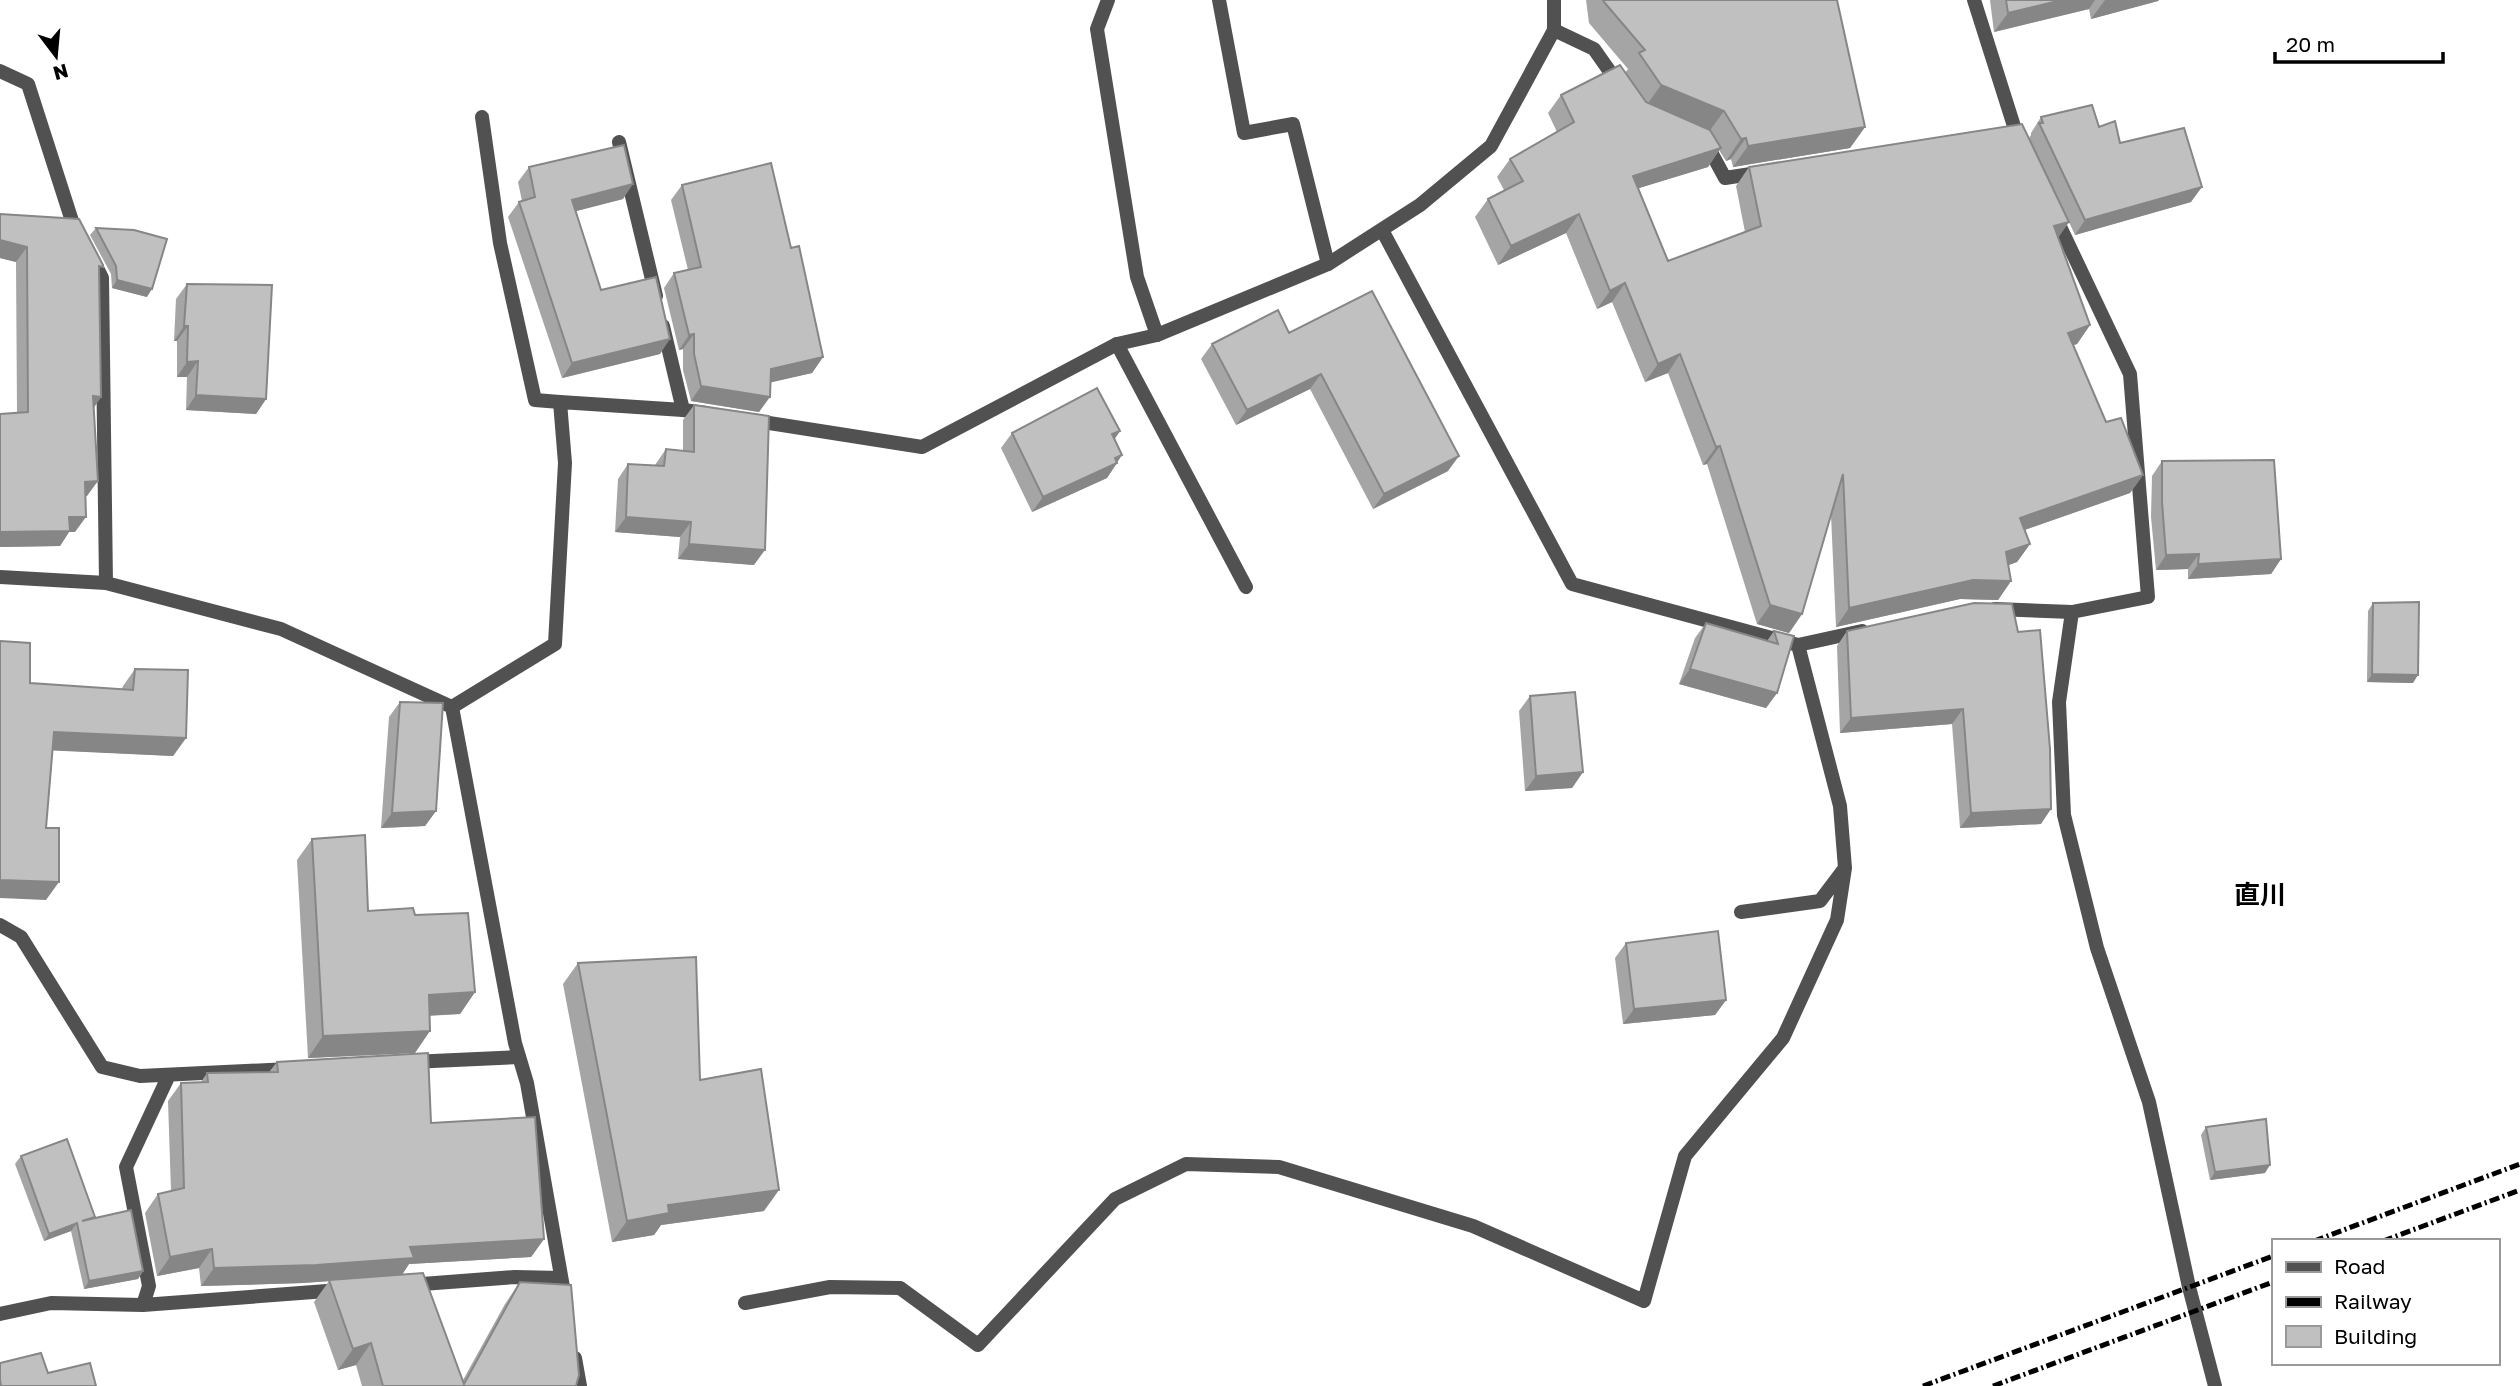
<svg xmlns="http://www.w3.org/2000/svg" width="2520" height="1386" viewBox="0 0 2520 1386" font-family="'Golos Text','Noto Sans JP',sans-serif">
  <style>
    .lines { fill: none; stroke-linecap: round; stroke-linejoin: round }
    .service { stroke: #515151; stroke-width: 14 }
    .minor { stroke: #515151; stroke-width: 14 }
    .rail { stroke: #000; stroke-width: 5; stroke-dasharray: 10 3.5 2 3.5; stroke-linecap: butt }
    .wall { fill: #a5a5a5 }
    .shaded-wall { fill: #868686 }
    .building { fill: #c0c0c0; stroke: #868686; stroke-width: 2 }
    .labels { text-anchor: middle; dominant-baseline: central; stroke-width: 5; stroke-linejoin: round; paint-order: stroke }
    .quarter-label { font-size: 26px; font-weight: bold; fill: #000; stroke: #fff }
  </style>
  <rect width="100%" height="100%" fill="#fff"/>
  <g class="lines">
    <path class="service" d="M 1108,0 L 1097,29 L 1137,277 L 1157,335
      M 1219,0 L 1244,133 L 1293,124 L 1328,264
      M 1554,30 L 1594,49 L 1620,86
      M 482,117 L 500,243 L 535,400 L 560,402
      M 1705,141 L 1725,178 L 1764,172
      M 619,142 L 656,296
      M 1382,230 L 1572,584 L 1798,645 L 1862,631
      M 663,326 L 683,410
      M 1117,344 L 1246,587
      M 1995,609 L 2072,612
      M 1741,912 L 1820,901 L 1845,868 L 1840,806 L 1798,645
      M 0,925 L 21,937 L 102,1067 L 140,1076 L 289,1069
      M 411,1062 L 519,1057
      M 409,1285 L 515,1277 L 561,1278
      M 745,1303 L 830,1287 L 900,1288 L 978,1345 L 1115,1199 L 1186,1164 L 1279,1167 L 1473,1226 L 1644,1301 L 1685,1156 L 1783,1038 L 1837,920 L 1845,868
      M 143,1305 L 149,1286 L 126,1167 L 169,1075
      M 0,1314 L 51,1303 L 143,1305 L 340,1290"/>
    <path class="minor" d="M 1974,0 L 2019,142
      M 0,71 L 28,84 L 72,221 L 79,235
      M 2054,214 L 2130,374 L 2148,597 L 2072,612 L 2059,702 L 2064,815 L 2097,948 L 2149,1102 L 2189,1287 L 2215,1386
      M 91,256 L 102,278 L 106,583
      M 750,420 L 922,447 L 1117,344 L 1157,335 L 1328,264 L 1420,205 L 1491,146 L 1554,30 L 1554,0
      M 0,577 L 106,583 L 281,629 L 452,707
      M 452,707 L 555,644 L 565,463 L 560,402 L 683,410 L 706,413
      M 452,707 L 515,1043 L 527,1083 L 566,1304
      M 575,1358 L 580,1386"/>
    <path class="rail" d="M 2314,1241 L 2520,1164
      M 2383,1241 L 2520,1190
      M 1923,1386 L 2273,1256
      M 1993,1386 L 2273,1282"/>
  </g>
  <path class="wall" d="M 1586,0 L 1837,0 L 1865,127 L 1850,148 L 1733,167 L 1731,159 L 1726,161 L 1719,150 L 1708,167 L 1638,188 L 1668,261 L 1745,232 L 1736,186 L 1749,167 L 2029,138 L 2031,135 L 2031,133 L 2041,117 L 2099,127 L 2120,143 L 2191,202 L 2075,235 L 2069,222 L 2058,237 L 2090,325 L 2077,344 L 2073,345 L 2106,422 L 2143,475 L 2130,493 L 2025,530 L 2030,544 L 2017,562 L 2008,565 L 2011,581 L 1998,600 L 1960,599 L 1836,627 L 1831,515 L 1802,614 L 1789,633 L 1757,624 L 1707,464 L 1703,465 L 1668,373 L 1645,382 L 1612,302 L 1597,309 L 1566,233 L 1498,265 L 1475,217 L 1488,199 L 1504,190 L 1497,177 L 1510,159 L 1557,132 L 1548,113 L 1561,95 L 1625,73 L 1628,69 L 1589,23 Z
    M 1990,0 L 2159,0 L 2158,1 L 2091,19 L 2089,9 L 1994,32 Z
    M 529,167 L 623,199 L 576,211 L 601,290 L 660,354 L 562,378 L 508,217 L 519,202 L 522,201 L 518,182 Z
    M 682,185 L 791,248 L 823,357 L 812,373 L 770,382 L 759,412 L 691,401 L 683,370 L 683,349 L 679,350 L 664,288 L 674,273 L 688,270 L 671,200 Z
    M 0,214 L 99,273 L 101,397 L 94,407 L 87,496 L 85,496 L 75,532 L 69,532 L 60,546 L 0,547 L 0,414 L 17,413 L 16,262 L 0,258 Z
    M 96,228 L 147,297 L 112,288 L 111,274 L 90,235 Z
    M 187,284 L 266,399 L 256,414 L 186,410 L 187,377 L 177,377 L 177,341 L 174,341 L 176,299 Z
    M 1289,333 L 1448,471 L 1373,509 L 1310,389 L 1236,425 L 1201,359 L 1212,344 Z
    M 694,405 L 754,565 L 678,559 L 680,537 L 615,532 L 618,479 L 628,464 L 655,465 L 666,449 L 683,451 L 683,420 Z
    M 1120,431 L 1114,439 L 1117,463 L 1107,478 L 1032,512 L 1001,448 L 1012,433 Z
    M 2162,461 L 2281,559 L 2271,574 L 2188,579 L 2188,569 L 2156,570 L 2151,517 L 2152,476 Z
    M 1974,603 L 2041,824 L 1960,828 L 1952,724 L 1840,733 L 1837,646 L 1847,631 Z
    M 2373,603 L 2413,683 L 2367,682 L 2368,611 Z
    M 1706,623 L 1767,641 L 1774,631 L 1794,636 L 1777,693 L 1766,708 L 1679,684 L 1695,638 Z
    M 135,669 L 186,738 L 173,756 L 53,750 L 46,828 L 46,900 L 30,683 L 122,689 L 123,686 Z
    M 1530,696 L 1583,772 L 1572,788 L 1525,791 L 1519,711 Z
    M 400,702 L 436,811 L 425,826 L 381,828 L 389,717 Z
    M 312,839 L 368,911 L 415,915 L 475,992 L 460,1014 L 429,1016 L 415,1053 L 308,1058 L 297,860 Z
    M 1626,943 L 1726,1000 L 1715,1015 L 1623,1024 L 1615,958 Z
    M 578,963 L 700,1080 L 764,1211 L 661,1225 L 654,1235 L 612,1242 L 563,984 Z
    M 277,1062 L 431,1123 L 544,1239 L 531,1257 L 409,1264 L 402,1275 L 463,1380 L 505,1304 L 520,1282 L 576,1386 L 362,1386 L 356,1365 L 338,1370 L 314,1302 L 329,1281 L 303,1283 L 201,1286 L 199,1268 L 157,1276 L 145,1213 L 158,1194 L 171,1191 L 168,1101 L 181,1083 L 201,1082 L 207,1073 L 269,1072 Z
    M 2206,1127 L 2265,1173 L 2210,1180 L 2201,1135 Z
    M 21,1156 L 94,1219 L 143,1271 L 138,1279 L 84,1289 L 71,1231 L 44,1241 L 15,1164 Z"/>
  <path class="shaded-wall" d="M 2062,0 L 2095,0 L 2089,9 L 1994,32 L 2008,13 Z
    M 2105,0 L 2159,0 L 2158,1 L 2091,19 Z
    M 1661,85 L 1724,111 L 1708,133 L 1646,106 Z
    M 1865,127 L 1850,148 L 1733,167 L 1748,146 Z
    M 1746,138 L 1731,159 L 1726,161 L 1741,139 Z
    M 1721,148 L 1708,167 L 1620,194 L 1633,176 Z
    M 633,184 L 623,199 L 561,215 L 572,200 Z
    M 2202,187 L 2191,202 L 2075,235 L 2085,220 Z
    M 1579,214 L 1566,233 L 1498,265 L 1511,246 Z
    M 2069,222 L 2056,241 L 2054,226 Z
    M 0,240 L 27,247 L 16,262 L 0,258 Z
    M 117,280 L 152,289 L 147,297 L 112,288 Z
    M 1625,283 L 1612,302 L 1597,309 L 1610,291 Z
    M 2090,325 L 2077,344 L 2055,351 L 2068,333 Z
    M 184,326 L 188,326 L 177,341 L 174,341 Z
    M 694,334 L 683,349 L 679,350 L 689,335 Z
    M 670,339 L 660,354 L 562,378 L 572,363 Z
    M 1680,354 L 1668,373 L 1645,382 L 1658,364 Z
    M 823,357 L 812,373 L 760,385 L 771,369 Z
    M 198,361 L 187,377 L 177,377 L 187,362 Z
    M 1321,374 L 1310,389 L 1236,425 L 1247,410 Z
    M 701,386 L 770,397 L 759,412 L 691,401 Z
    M 196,395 L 266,399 L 256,414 L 186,410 Z
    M 93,396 L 101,397 L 91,412 Z
    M 1120,431 L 1110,446 L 1112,434 Z
    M 1720,446 L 1707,464 L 1703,465 L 1716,447 Z
    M 1122,455 L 1107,478 L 1032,512 L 1043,497 Z
    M 1459,456 L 1448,471 L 1373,509 L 1384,494 Z
    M 2143,475 L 2130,493 L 2007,536 L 2020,518 Z
    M 98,481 L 87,496 L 74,497 L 85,482 Z
    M 69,517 L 86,517 L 75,532 L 69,532 L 60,546 L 0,547 L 0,532 Z
    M 626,517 L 691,522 L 680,537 L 615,532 Z
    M 689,544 L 765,550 L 754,565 L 678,559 Z
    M 2030,544 L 2017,562 L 1993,571 L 2006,552 Z
    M 2199,554 L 2188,569 L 2156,570 L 2166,555 Z
    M 2281,559 L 2271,574 L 2188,579 L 2198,564 Z
    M 1973,580 L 2011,581 L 1998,600 L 1960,599 L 1836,627 L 1849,608 Z
    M 1770,605 L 1802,614 L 1789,633 L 1757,624 Z
    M 1690,669 L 1777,693 L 1766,708 L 1679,684 Z
    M 2372,674 L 2418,675 L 2413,683 L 2367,682 Z
    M 1963,709 L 1952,724 L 1840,733 L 1851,718 Z
    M 54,732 L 186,738 L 173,756 L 42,750 Z
    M 1583,772 L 1572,788 L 1525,791 L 1536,776 Z
    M 2051,809 L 2041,824 L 1960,828 L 1971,813 Z
    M 436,811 L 425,826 L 381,828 L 392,813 Z
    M 0,880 L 59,882 L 46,900 L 0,898 Z
    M 475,992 L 460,1014 L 414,1016 L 429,995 Z
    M 1726,1000 L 1715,1015 L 1623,1024 L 1634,1009 Z
    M 430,1031 L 415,1053 L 308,1058 L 323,1036 Z
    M 2270,1165 L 2265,1173 L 2210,1180 L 2215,1172 Z
    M 779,1190 L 764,1211 L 661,1225 L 654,1235 L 612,1242 L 627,1221 L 668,1205 Z
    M 77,1223 L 71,1231 L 44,1241 L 49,1234 Z
    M 544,1239 L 531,1257 L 409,1264 L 401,1276 L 303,1283 L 201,1286 L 214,1268 L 410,1247 Z
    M 212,1249 L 199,1268 L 157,1276 L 170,1257 Z
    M 143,1271 L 138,1279 L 84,1289 L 89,1281 Z
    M 371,1343 L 356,1365 L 338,1370 L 353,1349 Z"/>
  <path class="building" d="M 1603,0 L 1837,0 L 1865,127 L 1748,146 L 1746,138 L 1741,139 L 1724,111 L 1661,85 L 1639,53 L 1645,50 L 1604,2 Z
    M 2006,0 L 2062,0 L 2008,13 Z
    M 1620,65 L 1646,102 L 1710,130 L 1721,148 L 1633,176 L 1668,261 L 1761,226 L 1749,167 L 2022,124 L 2069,222 L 2054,226 L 2090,325 L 2068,333 L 2106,422 L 2121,418 L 2143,475 L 2020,518 L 2030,544 L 2006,552 L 2011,581 L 1973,580 L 1849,608 L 1843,474 L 1802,614 L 1770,605 L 1720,446 L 1716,447 L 1680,354 L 1658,364 L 1625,283 L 1610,291 L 1579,214 L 1511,246 L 1488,199 L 1523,181 L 1510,159 L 1574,122 L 1561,95 Z
    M 2092,105 L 2099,127 L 2115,121 L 2120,143 L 2184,128 L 2202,187 L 2085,220 L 2039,123 L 2043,123 L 2041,117 Z
    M 624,145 L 633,184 L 572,200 L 601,290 L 656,277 L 670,339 L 572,363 L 519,202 L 535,197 L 529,167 Z
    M 771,163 L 791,248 L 799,246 L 823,357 L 771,369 L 770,397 L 701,386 L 694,354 L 694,334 L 689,335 L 674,273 L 701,267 L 682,185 Z
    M 0,214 L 79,219 L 103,265 L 103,267 L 99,266 L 101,397 L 93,396 L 98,481 L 85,482 L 86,517 L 69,517 L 70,531 L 0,532 L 0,414 L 28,412 L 27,247 L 0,240 Z
    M 96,228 L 134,230 L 167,239 L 152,289 L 117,280 L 116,266 Z
    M 187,284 L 272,285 L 266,399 L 196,395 L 198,361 L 187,362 L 188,326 L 184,326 Z
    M 1372,291 L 1459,456 L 1384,494 L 1321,374 L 1247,410 L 1212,344 L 1278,310 L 1289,333 Z
    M 1097,388 L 1120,431 L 1112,434 L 1122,455 L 1115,458 L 1117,463 L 1043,497 L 1012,433 Z
    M 694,405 L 769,416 L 765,550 L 689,544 L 691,522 L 626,517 L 628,464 L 664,466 L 666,449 L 694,452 Z
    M 2274,460 L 2281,559 L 2198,564 L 2199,554 L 2166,555 L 2162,502 L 2162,461 Z
    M 2419,602 L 2418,675 L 2372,674 L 2373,603 Z
    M 1974,603 L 2012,604 L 2018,632 L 2040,630 L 2050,749 L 2051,809 L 1971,813 L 1963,709 L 1851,718 L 1847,631 Z
    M 1706,623 L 1778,644 L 1774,631 L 1794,636 L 1777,693 L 1690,669 Z
    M 0,641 L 30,643 L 30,683 L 133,690 L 135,669 L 188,670 L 186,738 L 54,732 L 46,828 L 59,828 L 59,882 L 0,880 Z
    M 1575,692 L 1583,772 L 1536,776 L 1530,696 Z
    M 400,702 L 443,703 L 436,811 L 392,813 Z
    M 365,835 L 368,911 L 413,908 L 415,915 L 468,913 L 475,992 L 429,995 L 430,1031 L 323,1036 L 312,839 Z
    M 1718,931 L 1726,1000 L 1634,1009 L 1626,943 Z
    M 696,957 L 700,1080 L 761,1069 L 779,1190 L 668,1205 L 669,1213 L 627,1221 L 578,963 Z
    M 428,1053 L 431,1123 L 535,1117 L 544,1239 L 410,1247 L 414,1258 L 316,1265 L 214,1268 L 212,1249 L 170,1257 L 158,1194 L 184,1188 L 181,1083 L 208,1082 L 207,1073 L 278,1072 L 277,1062 Z
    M 2266,1119 L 2270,1165 L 2215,1172 L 2206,1127 Z
    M 67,1139 L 95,1217 L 82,1221 L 131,1210 L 143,1271 L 89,1281 L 77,1223 L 49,1234 L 21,1156 Z
    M 423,1273 L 464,1384 L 520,1282 L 571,1285 L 579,1375 L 576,1386 L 383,1386 L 371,1343 L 353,1349 L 329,1280 Z
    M 41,1353 L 48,1373 L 90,1363 L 96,1386 L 1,1386 L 0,1380 L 0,1363 Z"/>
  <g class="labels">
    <g class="quarter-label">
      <text x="2260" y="894">直川</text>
    </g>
  </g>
  <rect x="2272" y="1239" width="228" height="126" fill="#ffffff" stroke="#999999" stroke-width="2"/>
  <rect x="2286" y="1262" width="35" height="10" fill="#515151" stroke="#999999" stroke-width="2"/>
  <text x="2334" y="1274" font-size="21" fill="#000000">Road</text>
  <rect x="2286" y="1297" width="35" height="10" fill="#000000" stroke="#999999" stroke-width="2"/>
  <text x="2334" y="1309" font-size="21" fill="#000000">Railway</text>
  <rect x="2286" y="1326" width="35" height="21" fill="#c0c0c0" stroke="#999999" stroke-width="2"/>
  <text x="2334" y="1344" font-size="21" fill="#000000">Building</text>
  <g transform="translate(56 56) rotate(164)" stroke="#ffffff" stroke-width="5" paint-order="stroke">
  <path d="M0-5L12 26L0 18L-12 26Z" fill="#000000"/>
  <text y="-10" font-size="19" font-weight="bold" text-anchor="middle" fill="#000000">N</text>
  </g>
  <path d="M2275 52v10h168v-10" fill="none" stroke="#000000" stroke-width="3.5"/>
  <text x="2286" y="52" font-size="21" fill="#000000" stroke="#ffffff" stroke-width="5" paint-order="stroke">20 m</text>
</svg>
